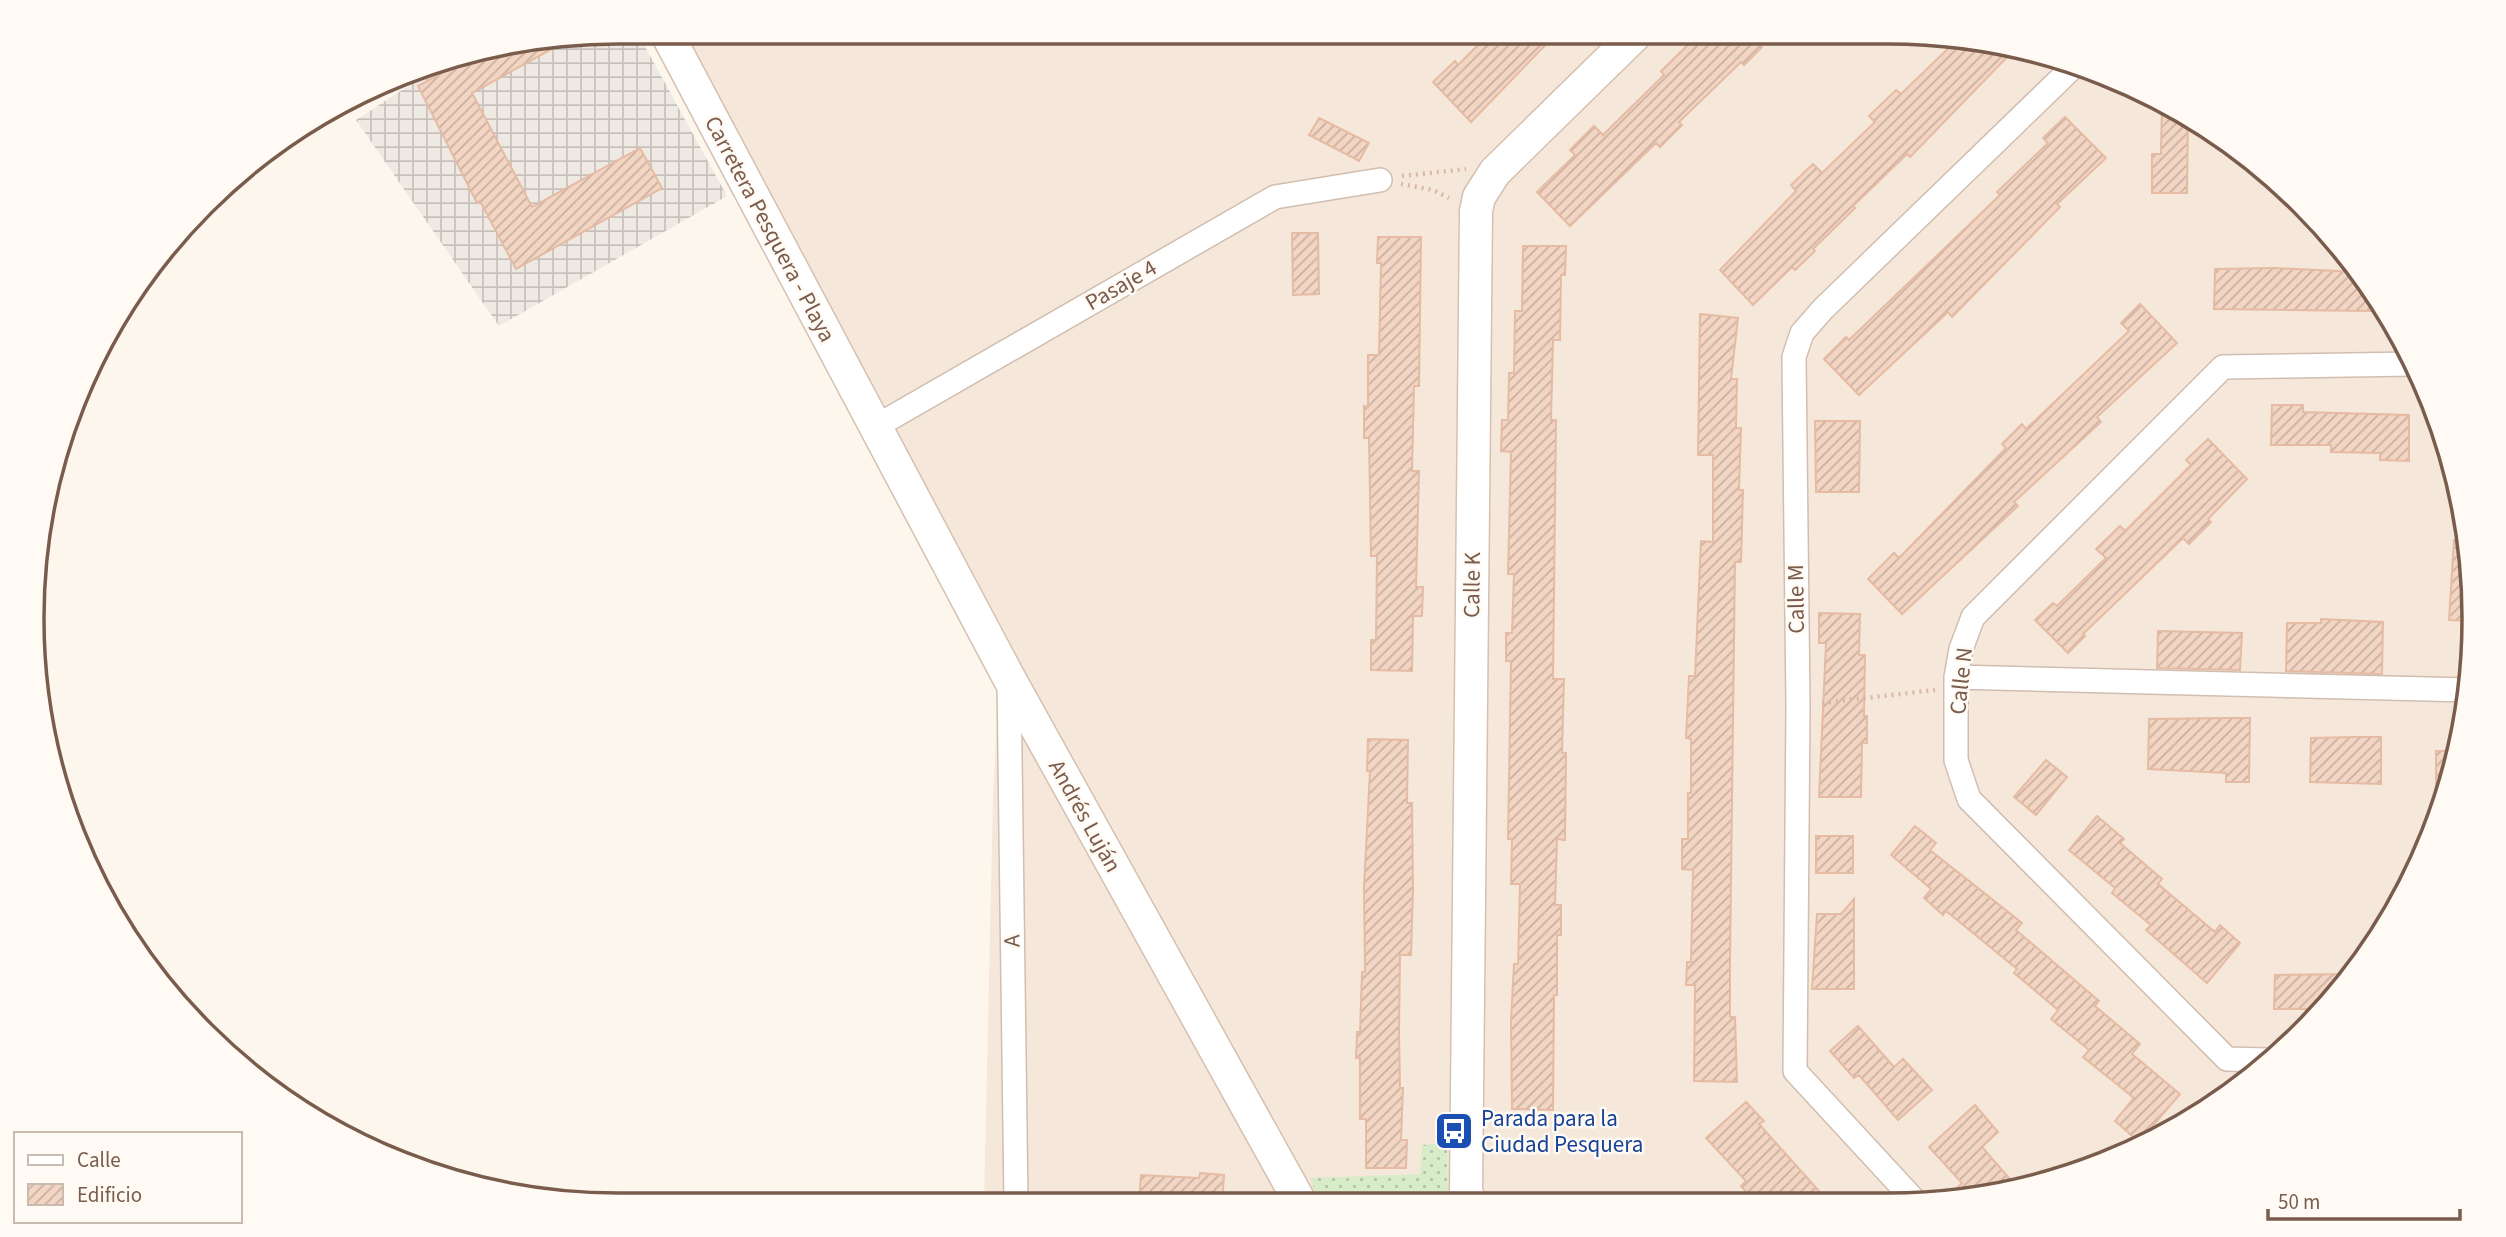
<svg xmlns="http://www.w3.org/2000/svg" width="2506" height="1237" viewBox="0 0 2506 1237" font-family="'Source Sans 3',sans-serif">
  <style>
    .residential { fill: #f5e8da }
    .industrial { fill: url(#industrial-grid) }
    .green { fill: url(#green-dots) }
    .building { fill: url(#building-hatch); stroke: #e6bba3; stroke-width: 2 }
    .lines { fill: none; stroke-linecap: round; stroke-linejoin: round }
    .street-casing { stroke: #d1beb0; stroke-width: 26 }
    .secondary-casing { stroke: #d6c0b0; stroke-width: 35 }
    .path { stroke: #d9b8a5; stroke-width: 4.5; stroke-dasharray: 2 5; stroke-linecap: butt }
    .street { stroke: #fff; stroke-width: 23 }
    .secondary { stroke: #fff; stroke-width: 32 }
    .labels { text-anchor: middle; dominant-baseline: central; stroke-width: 5; stroke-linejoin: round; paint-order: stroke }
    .street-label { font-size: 23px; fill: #7a5c4d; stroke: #fffaf3 }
    .transit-label { font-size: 23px; fill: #164399; stroke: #fffaf3; text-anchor: start }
    .rim { fill: none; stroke: #7a5c4d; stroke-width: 3.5 }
  </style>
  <defs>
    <pattern id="industrial-grid" width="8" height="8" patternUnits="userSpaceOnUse" patternTransform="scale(1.75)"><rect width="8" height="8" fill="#efe9e4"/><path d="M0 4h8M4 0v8" fill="none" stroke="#c7c0bb"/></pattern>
    <pattern id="green-dots" width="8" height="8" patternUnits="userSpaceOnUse" patternTransform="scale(1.75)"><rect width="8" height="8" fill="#d8ecc9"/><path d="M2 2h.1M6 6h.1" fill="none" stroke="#b4c2a5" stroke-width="1.8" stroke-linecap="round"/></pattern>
    <pattern id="building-hatch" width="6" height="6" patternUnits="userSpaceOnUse" patternTransform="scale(1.75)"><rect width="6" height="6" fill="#f3d5c3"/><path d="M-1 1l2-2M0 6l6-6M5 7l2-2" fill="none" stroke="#cab0a1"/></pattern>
  </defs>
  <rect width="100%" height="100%" fill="#fdf6ec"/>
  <path class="residential" d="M 646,32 L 1925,33 L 2039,51 L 2147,92 L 2245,153 L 2329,231 L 2396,325 L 2443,429 L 2469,541 L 2473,656 L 2455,770 L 2414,878 L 2329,1005 L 2214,1106 L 2112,1161 L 1964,1201 L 984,1203 L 993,798 L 999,679 Z"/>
  <path class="industrial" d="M 618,32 L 637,32 L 727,196 L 499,326 L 356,120 L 448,60 Z"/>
  <path class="green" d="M 1447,1143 L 1448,1202 L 1319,1202 L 1310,1178 L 1420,1174 L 1422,1145 Z"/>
  <path class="building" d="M 1491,32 L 1558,32 L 1471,122 L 1433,82 L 1455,61 L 1458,65 Z
    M 1700,33 L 1749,33 L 1762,47 L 1744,65 L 1741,62 L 1679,122 L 1682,125 L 1660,147 L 1656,143 L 1570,226 L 1537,192 L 1575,155 L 1570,150 L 1594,126 L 1603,135 L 1664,75 L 1661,71 Z
    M 1959,38 L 2016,48 L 1910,157 L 1907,154 L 1853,206 L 1855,208 L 1813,249 L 1815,251 L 1795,270 L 1792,267 L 1753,305 L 1720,270 L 1796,191 L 1791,185 L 1813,164 L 1822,173 L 1875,122 L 1869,116 L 1896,90 L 1901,94 Z
    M 560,41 L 561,44 L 472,93 L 532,207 L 640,148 L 662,188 L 516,269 L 480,201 L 477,203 L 418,86 L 473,56 Z
    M 2162,101 L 2188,118 L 2187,193 L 2152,193 L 2152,154 L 2161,154 Z
    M 2065,117 L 2106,158 L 2057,204 L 2060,207 L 1952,317 L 1948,312 L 1859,395 L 1824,359 L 1846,337 L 1849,340 L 2000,195 L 1997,192 L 2048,143 L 2043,138 Z
    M 1319,118 L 1369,143 L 1359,161 L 1309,135 Z
    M 1292,233 L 1318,233 L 1319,294 L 1293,295 Z
    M 1378,237 L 1421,237 L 1419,386 L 1414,386 L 1412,471 L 1419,471 L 1416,587 L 1423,587 L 1422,616 L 1413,616 L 1412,671 L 1371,670 L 1371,640 L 1376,640 L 1377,556 L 1371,556 L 1369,438 L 1364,438 L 1364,406 L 1368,407 L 1368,355 L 1379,355 L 1381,263 L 1377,263 Z
    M 1523,246 L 1566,246 L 1565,275 L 1561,275 L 1560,340 L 1553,340 L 1551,420 L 1556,420 L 1553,679 L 1564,679 L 1562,753 L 1566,753 L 1565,840 L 1557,839 L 1555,905 L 1561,905 L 1561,935 L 1557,935 L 1557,995 L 1554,995 L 1553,1110 L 1512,1109 L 1511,1021 L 1514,964 L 1518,964 L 1520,884 L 1511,884 L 1512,839 L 1508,839 L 1511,661 L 1506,661 L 1506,633 L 1512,633 L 1514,574 L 1508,574 L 1511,452 L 1501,451 L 1502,420 L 1508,420 L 1509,373 L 1514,373 L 1515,311 L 1522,311 Z
    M 2274,268 L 2358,272 L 2373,294 L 2373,311 L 2214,309 L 2215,269 Z
    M 2140,304 L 2177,343 L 2097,417 L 2101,422 L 2014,502 L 2018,506 L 1902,614 L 1868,579 L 1894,553 L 1899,558 L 2006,448 L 2002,444 L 2022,424 L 2026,429 L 2129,331 L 2121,323 Z
    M 1700,314 L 1738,318 L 1731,379 L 1737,379 L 1736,428 L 1741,428 L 1739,490 L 1743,490 L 1741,562 L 1735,562 L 1730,962 L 1730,1017 L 1735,1017 L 1737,1082 L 1694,1081 L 1695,985 L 1686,985 L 1687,962 L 1691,962 L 1693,870 L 1682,869 L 1682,839 L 1688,839 L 1688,793 L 1691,793 L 1691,739 L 1686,738 L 1689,676 L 1695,676 L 1701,541 L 1713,542 L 1713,455 L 1698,455 Z
    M 2272,405 L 2303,405 L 2303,412 L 2409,415 L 2409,461 L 2380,460 L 2380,453 L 2331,452 L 2331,445 L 2271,445 Z
    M 1815,421 L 1860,421 L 1859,492 L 1816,492 Z
    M 2208,439 L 2247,479 L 2208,519 L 2211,522 L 2189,544 L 2183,538 L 2083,634 L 2085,636 L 2068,653 L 2035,620 L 2053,603 L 2057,606 L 2106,558 L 2096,549 L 2120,526 L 2125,531 L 2191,465 L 2186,460 Z
    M 2454,540 L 2469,541 L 2472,621 L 2449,620 Z
    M 1819,613 L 1860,614 L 1859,655 L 1865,655 L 1864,716 L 1867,716 L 1867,743 L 1862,743 L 1861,797 L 1819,797 L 1826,643 L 1819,643 Z
    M 2321,619 L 2383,622 L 2382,674 L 2286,671 L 2287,623 L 2321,623 Z
    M 2158,631 L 2242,633 L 2240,670 L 2157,668 Z
    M 2227,718 L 2250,718 L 2249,782 L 2226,782 L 2226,773 L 2148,769 L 2149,719 Z
    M 2355,737 L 2381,737 L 2381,784 L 2310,782 L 2311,738 Z
    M 1368,739 L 1408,740 L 1407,803 L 1412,803 L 1413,888 L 1411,955 L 1400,955 L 1399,1032 L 1400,1088 L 1403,1088 L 1401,1140 L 1407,1140 L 1406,1168 L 1366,1168 L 1366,1119 L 1360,1119 L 1360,1058 L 1356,1058 L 1357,1032 L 1360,1032 L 1362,972 L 1365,972 L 1364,887 L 1370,771 L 1367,771 Z
    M 2436,751 L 2458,751 L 2455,770 L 2439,812 L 2436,812 Z
    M 2046,760 L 2067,777 L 2036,815 L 2014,797 Z
    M 2097,816 L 2124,839 L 2120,843 L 2162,879 L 2158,884 L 2215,932 L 2220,925 L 2240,943 L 2207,983 L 2146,930 L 2151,925 L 2112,893 L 2115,888 L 2069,850 Z
    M 1915,826 L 1936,843 L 1930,850 L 2022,923 L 2016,930 L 2099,1001 L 2095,1006 L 2140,1044 L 2132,1054 L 2180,1094 L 2139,1142 L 2115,1121 L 2134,1098 L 2083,1057 L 2089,1050 L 2051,1019 L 2058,1010 L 2014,973 L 2017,969 L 1946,911 L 1943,915 L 1924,898 L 1931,889 L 1891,855 Z
    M 1816,836 L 1853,836 L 1853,873 L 1816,873 Z
    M 1854,899 L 1854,989 L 1812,989 L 1817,914 L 1841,914 Z
    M 2350,974 L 2324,1009 L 2274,1009 L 2275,975 Z
    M 1858,1026 L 1894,1067 L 1903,1059 L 1932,1090 L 1898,1120 L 1859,1075 L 1854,1078 L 1830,1051 Z
    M 1746,1102 L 1764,1121 L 1759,1124 L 1828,1201 L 1754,1201 L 1741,1186 L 1746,1181 L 1706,1138 Z
    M 1975,1105 L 1998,1132 L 1982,1147 L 2009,1178 L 1993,1193 L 1968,1199 L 1958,1187 L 1962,1183 L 1929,1147 Z
    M 1200,1173 L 1224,1175 L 1222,1203 L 1139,1203 L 1141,1175 L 1199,1178 Z"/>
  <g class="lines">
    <defs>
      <path id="street" d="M 875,427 L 1275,197 L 1380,180
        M 1956,677 L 2468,690
        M 1009,681 L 1016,1203
        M 2267,1060 L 2227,1059 L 1969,799 L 1956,760 L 1956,677 L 1961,649 L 1973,617 L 2223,367 L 2413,364
        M 1915,1201 L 1795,1071 L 1798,706 L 1794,357 L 1802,333 L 1823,309 L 2075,65"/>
      <path id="secondary" d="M 666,32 L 1009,678 L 1300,1202
        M 1470,1202 L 1466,1191 L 1476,211 L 1479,197 L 1495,172 L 1638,32"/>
    </defs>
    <use href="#street" class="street-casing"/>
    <use href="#secondary" class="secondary-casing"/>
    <path class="path" d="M 1402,176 L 1466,169
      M 1401,184 L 1433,190 L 1449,198
      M 1822,703 L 1935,690"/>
    <use href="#street" class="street"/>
    <use href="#secondary" class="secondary"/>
  </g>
  <defs>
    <symbol id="bus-square" viewBox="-11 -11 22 22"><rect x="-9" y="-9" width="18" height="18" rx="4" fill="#1a4fb4" stroke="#fffaf3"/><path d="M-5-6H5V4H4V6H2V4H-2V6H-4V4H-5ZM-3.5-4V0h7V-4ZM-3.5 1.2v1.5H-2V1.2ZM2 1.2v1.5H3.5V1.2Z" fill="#fff"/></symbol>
  </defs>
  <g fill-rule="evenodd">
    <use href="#bus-square" x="1432" y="1109" width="44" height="44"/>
  </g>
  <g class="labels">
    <g class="street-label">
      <text transform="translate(770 229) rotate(62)">Carretera Pesquera - Playa</text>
      <text transform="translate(1121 285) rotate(-30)">Pasaje 4</text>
      <text transform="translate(1472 585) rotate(-89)">Calle K</text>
      <text transform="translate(1796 599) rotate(-91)">Calle M</text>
      <text transform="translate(1961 681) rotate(-84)">Calle N</text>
      <text transform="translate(1085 816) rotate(61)">Andrés Luján</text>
      <text transform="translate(1012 941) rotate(-91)">A</text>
    </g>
    <g class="transit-label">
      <text x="1481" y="1118">Parada para la<tspan x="1481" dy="26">Ciudad Pesquera</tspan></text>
    </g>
  </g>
  <path d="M0 0H2506V1237H0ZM618 44H1888A574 574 0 0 1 2462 618V619A574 574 0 0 1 1888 1193H618A574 574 0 0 1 44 619V618A574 574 0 0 1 618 44Z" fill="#fffaf3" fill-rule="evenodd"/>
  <path class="rim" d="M618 44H1888A574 574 0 0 1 2462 618V619A574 574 0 0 1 1888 1193H618A574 574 0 0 1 44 619V618A574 574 0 0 1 618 44Z"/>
  <rect x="14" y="1132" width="228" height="91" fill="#fffaf3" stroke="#cabbb1" stroke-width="2"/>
  <rect x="28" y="1155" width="35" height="10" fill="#ffffff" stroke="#cabbb1" stroke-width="2"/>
  <text x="77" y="1167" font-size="21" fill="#7a5c4d">Calle</text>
  <rect x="28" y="1184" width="35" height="21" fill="url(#building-hatch)" stroke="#cabbb1" stroke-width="2"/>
  <text x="77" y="1202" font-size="21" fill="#7a5c4d">Edificio</text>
  <path d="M2268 1209v10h192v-10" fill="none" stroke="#7a5c4d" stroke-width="3.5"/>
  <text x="2278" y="1209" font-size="21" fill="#7a5c4d" stroke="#fffaf3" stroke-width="5" paint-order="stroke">50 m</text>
</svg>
